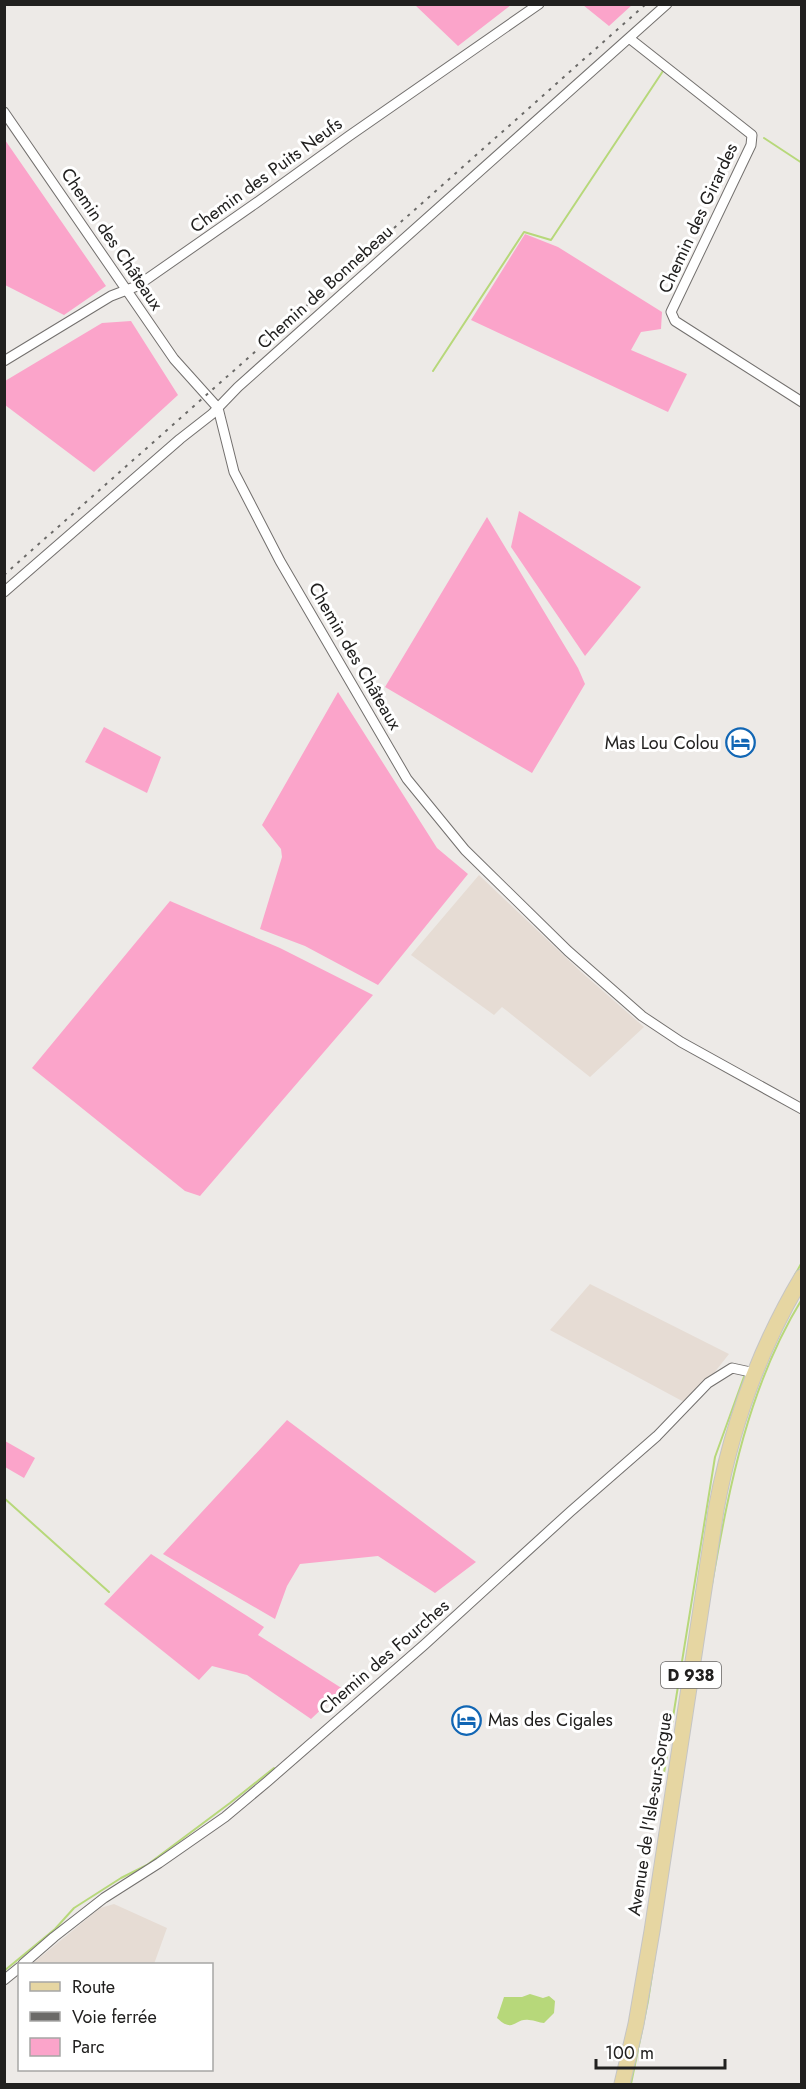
<svg xmlns="http://www.w3.org/2000/svg" width="806" height="2089" viewBox="0 0 806 2089" font-family="Jost,sans-serif">
  <style>
    .built { fill: #e6dcd4 }
    .green { fill: #fba4ca }
    .water { fill: #b7d87a }
    .lines { fill: none; stroke-linecap: round; stroke-linejoin: round }
    .stream { stroke: #b7d87a; stroke-width: 2 }
    .minor-casing { stroke: #73706e; stroke-width: 11 }
    .primary-casing { stroke: #c5c5c5; stroke-width: 17 }
    .minor { stroke: #fff; stroke-width: 9 }
    .primary { stroke: #e6d6a2; stroke-width: 15 }
    .rail { stroke: #6b6a68; stroke-width: 2; stroke-dasharray: 3 6; stroke-linecap: butt }
    .labels { text-anchor: middle; dominant-baseline: central; stroke-width: 6; stroke-linejoin: round; paint-order: stroke }
    .shield { fill: #fff; stroke: #646362; stroke-width: 1.5 }
    .shield-label { font-size: 16px; font-weight: bold; fill: #21201f }
    .street-label { font-size: 18px; fill: #21201f; stroke: #fff }
    .poi-label { font-size: 18px; fill: #21201f; stroke: #fff; text-anchor: end }
  </style>
  <rect width="100%" height="100%" fill="#edeae7"/>
  <path class="built" d="M 479,875 L 579,970 L 644,1027 L 590,1077 L 502,1007 L 494,1015 L 411,955 Z
    M 590,1284 L 729,1354 L 714,1373 L 684,1402 L 550,1330 Z
    M 114,1904 L 167,1928 L 154,1964 L 32,1964 L 100,1908 Z"/>
  <path class="green" d="M 415,5 L 511,5 L 458,46 Z
    M 583,5 L 632,5 L 609,26 Z
    M 5,140 L 106,286 L 64,315 L 5,285 Z
    M 525,234 L 558,247 L 662,312 L 661,329 L 641,332 L 631,350 L 687,374 L 668,412 L 471,320 Z
    M 131,321 L 178,395 L 94,472 L 5,405 L 5,381 L 102,323 Z
    M 519,511 L 641,587 L 585,656 L 511,547 Z
    M 487,517 L 578,668 L 585,684 L 532,773 L 385,687 Z
    M 338,692 L 437,848 L 468,874 L 378,985 L 305,946 L 260,929 L 282,857 L 281,849 L 262,825 Z
    M 104,727 L 161,757 L 147,793 L 85,762 Z
    M 170,901 L 280,948 L 373,995 L 200,1196 L 185,1191 L 32,1068 Z
    M 287,1420 L 476,1562 L 435,1593 L 378,1556 L 300,1564 L 287,1586 L 275,1619 L 163,1554 Z
    M 5,1441 L 35,1458 L 24,1478 L 5,1467 Z
    M 151,1554 L 264,1627 L 258,1635 L 343,1689 L 311,1719 L 247,1675 L 212,1666 L 199,1680 L 104,1604 Z"/>
  <path class="water" d="M 530,1994 L 543,1998 L 549,1996 L 555,2001 L 554,2013 L 544,2023 C 539,2023 535,2020 529,2020 C 514,2018 514,2034 497,2018 L 504,1997 L 522,1997 Z"/>
  <g class="lines">
    <path class="stream" d="M 764,138 L 802,163
      M 433,371 L 524,232 L 551,240 L 663,71
      M 795,1275 L 802,1262
      M 4,1498 L 109,1592
      M 712,1584 C 730,1484 748,1387 802,1299
      M 664,1773 L 715,1457 L 745,1374
      M 4,1971 L 55,1929 L 74,1908 L 121,1878 L 147,1865 L 230,1803 L 274,1768
      M 631,2084 L 648,2001 L 655,1955"/>
    <defs>
      <path id="minor" d="M 629,38 L 752,135 L 751,145 L 671,312 L 675,321 L 802,402
        M 4,112 L 174,359 L 218,408 L 234,472 L 280,561 L 407,779 L 465,850 L 568,951 L 642,1016 L 681,1042 L 802,1109
        M 4,361 L 111,296 L 137,286 L 256,203 L 349,136 L 539,4
        M 4,592 L 180,439 L 212,414 L 238,387 L 667,4
        M 23,1964 L 54,1937 L 104,1898 L 159,1863 L 225,1817 L 268,1781 L 424,1645 L 570,1512 L 657,1436 L 708,1383 L 732,1368 L 755,1373
        M 4,1980 L 20,1967"/>
      <path id="primary" d="M 622,2084 L 636,2024 L 652,1931 L 716,1510 C 731,1428 759,1349 802,1277"/>
    </defs>
    <use href="#minor" class="minor-casing"/>
    <use href="#primary" class="primary-casing"/>
    <use href="#minor" class="minor"/>
    <use href="#primary" class="primary"/>
    <path class="rail" d="M 4,575 L 646,4"/>
  </g>
  <defs>
    <symbol id="hotel-ring" viewBox="-11 -11 22 22"><circle r="9.5" fill="#fff" stroke="#1166b4" stroke-width="1.5"/><path d="M-6-4.5h1.5V1H6V5H4.5V3h-9V5H-6ZM-4 0a1.8 1.8 0 1 1 3.6 0ZM.5 0V-2.5h3Q6-2.5 6 0Z" fill="#1166b4"/></symbol>
  </defs>
  <g fill-rule="evenodd">
    <use href="#hotel-ring" x="724" y="726" width="33" height="33"/>
    <use href="#hotel-ring" x="450" y="1704" width="33" height="33"/>
  </g>
  <g class="labels">
    <rect class="shield" x="661" y="1662" width="60" height="26" rx="4.5"/>
    <g class="shield-label">
      <text x="691" y="1675">D 938</text>
    </g>
    <g class="street-label">
      <text transform="translate(266 175) rotate(-36)">Chemin des Puits Neufs</text>
      <text transform="translate(698 218) rotate(-65)">Chemin des Girardes</text>
      <text transform="translate(112 239) rotate(56)">Chemin des Châteaux</text>
      <text transform="translate(325 287) rotate(-42)">Chemin de Bonnebeau</text>
      <text transform="translate(355 656) rotate(60)">Chemin des Châteaux</text>
      <text transform="translate(384 1657) rotate(-41)">Chemin des Fourches</text>
      <text transform="translate(650 1814) rotate(-81)">Avenue de l'Isle-sur-Sorgue</text>
    </g>
    <g class="poi-label">
      <text x="719" y="743">Mas Lou Colou</text>
      <text x="488" y="1720" text-anchor="start">Mas des Cigales</text>
    </g>
  </g>
  <rect width="806" height="2089" fill="none" stroke="#21201f" stroke-width="12"/>
  <rect x="18" y="1963" width="195" height="108" fill="#ffffff" stroke="#a6a6a5" stroke-width="1.5"/>
  <rect x="30" y="1982" width="30" height="9" fill="#e6d6a2" stroke="#a6a6a5" stroke-width="1.5"/>
  <text x="72" y="1993" font-size="18" fill="#21201f">Route</text>
  <rect x="30" y="2012" width="30" height="9" fill="#6b6a68" stroke="#a6a6a5" stroke-width="1.5"/>
  <text x="72" y="2023" font-size="18" fill="#21201f">Voie ferrée</text>
  <rect x="30" y="2038" width="30" height="18" fill="#fba4ca" stroke="#a6a6a5" stroke-width="1.5"/>
  <text x="72" y="2053" font-size="18" fill="#21201f">Parc</text>
  <path d="M596 2059v9h129v-9" fill="none" stroke="#21201f" stroke-width="3"/>
  <text x="605" y="2059" font-size="18" fill="#21201f" stroke="#ffffff" stroke-width="4.5" paint-order="stroke">100 m</text>
</svg>
